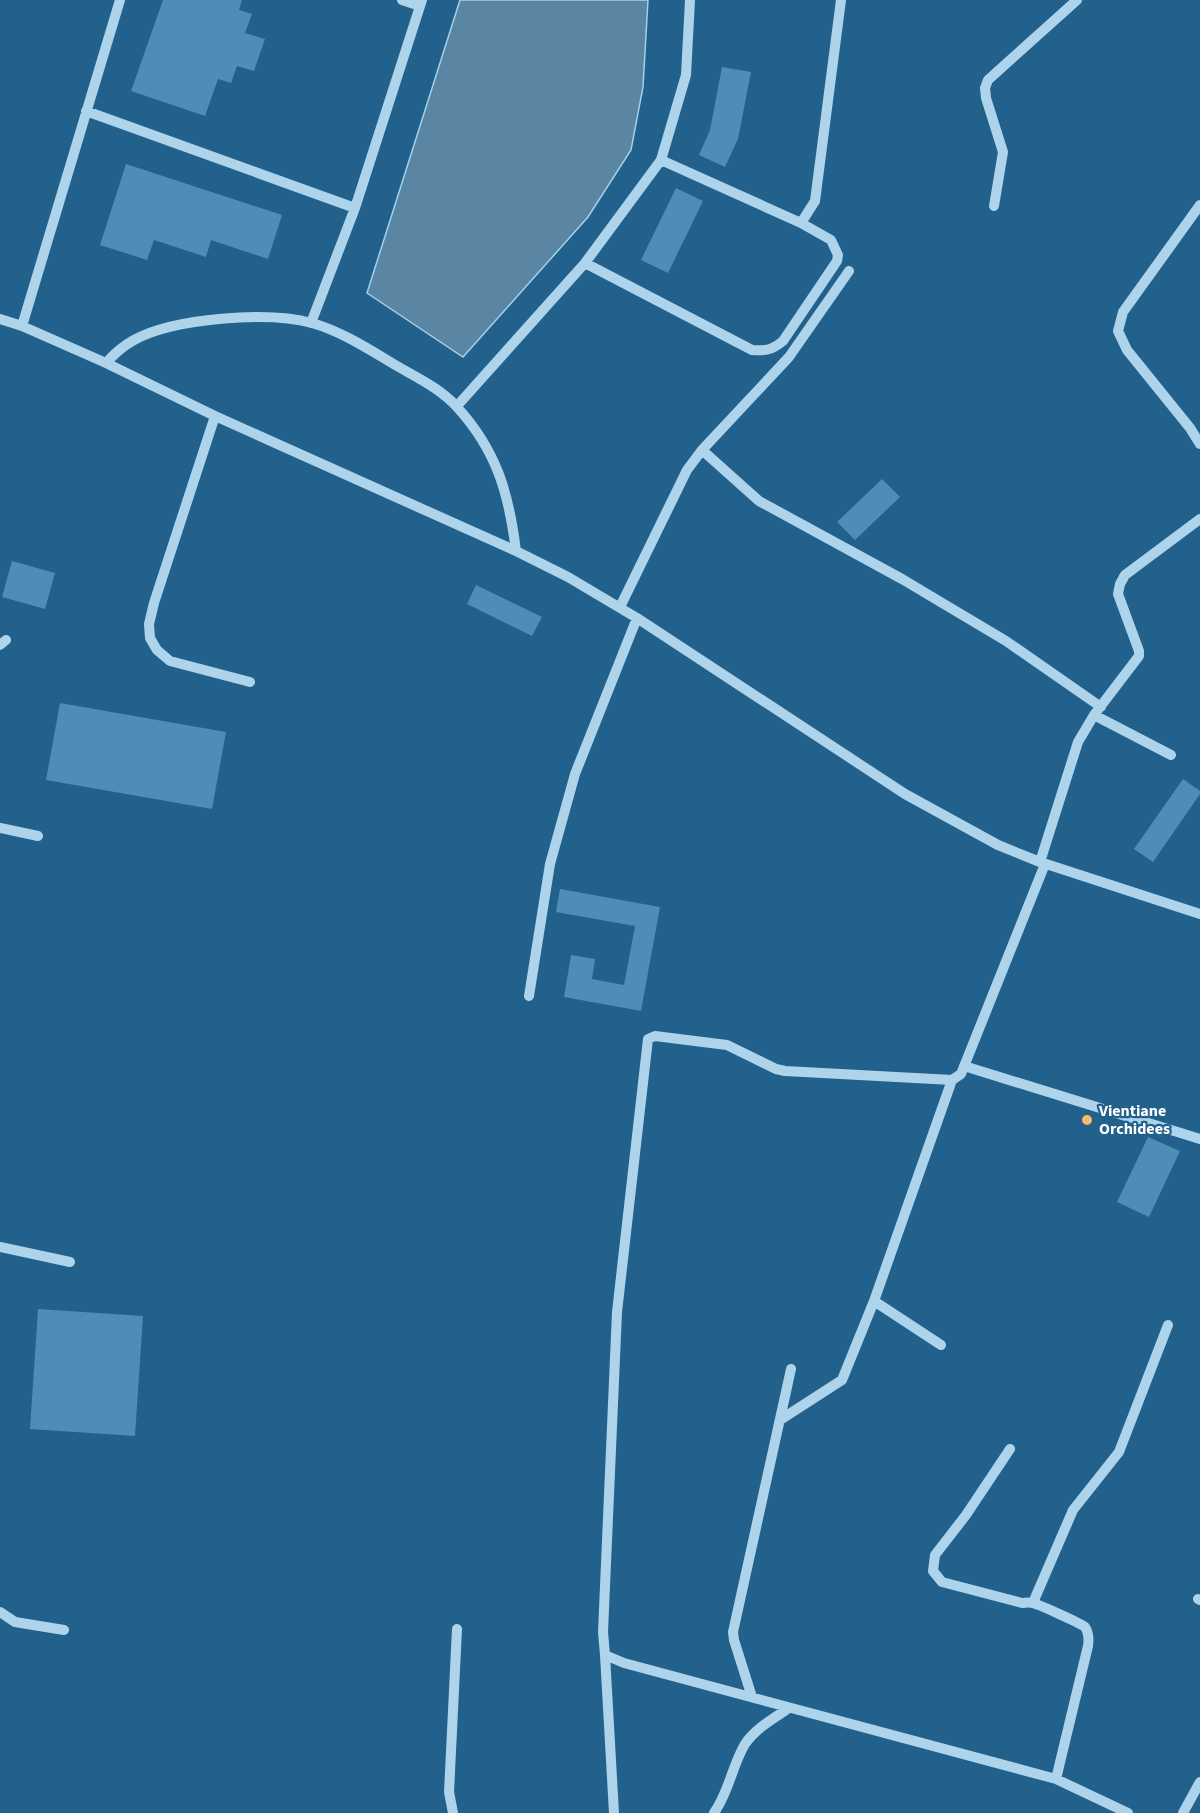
<svg xmlns="http://www.w3.org/2000/svg" width="1200" height="1813" viewBox="0 0 1200 1813" font-family="'Source Sans 3',sans-serif">
  <style>
    .water { fill: #5a86a3; stroke: #a2d1ed; stroke-width: 1.5 }
    .building { fill: #4e8db5 }
    .lines { fill: none; stroke-linecap: round; stroke-linejoin: round }
    .minor { stroke: #aed4eb; stroke-width: 10 }
    .poi-dot { fill: #f8ba6f; stroke: #21618c; stroke-width: 2 }
    .labels { text-anchor: middle; dominant-baseline: central; stroke-width: 4.5; stroke-linejoin: round; paint-order: stroke }
    .poi-label { font-size: 16px; font-weight: bold; fill: #fff; stroke: #21618c; text-anchor: start }
  </style>
  <rect width="100%" height="100%" fill="#21618c"/>
  <path class="water" d="M 460,0 L 648,0 L 643,87 L 631,150 L 588,217 L 463,357 L 367,293 Z"/>
  <path class="building" d="M 163,0 L 242,0 L 239,10 L 252,14 L 245,33 L 265,39 L 254,71 L 237,66 L 231,83 L 218,79 L 205,116 L 131,91 Z
    M 722,67 L 751,72 L 738,139 L 725,167 L 699,155 L 710,130 Z
    M 126,164 L 282,215 L 268,259 L 211,240 L 206,257 L 154,240 L 147,260 L 100,245 Z
    M 676,188 L 703,201 L 668,273 L 641,260 Z
    M 882,479 L 900,497 L 855,540 L 837,522 Z
    M 12,561 L 55,573 L 45,609 L 2,597 Z
    M 476,585 L 542,617 L 532,636 L 467,604 Z
    M 60,703 L 226,732 L 212,809 L 46,780 Z
    M 1183,779 L 1200,791 L 1200,794 L 1153,862 L 1134,849 Z
    M 560,889 L 660,907 L 641,1011 L 564,997 L 571,955 L 595,959 L 592,979 L 624,985 L 635,926 L 556,912 Z
    M 1148,1137 L 1180,1151 L 1149,1217 L 1117,1202 Z
    M 38,1309 L 143,1316 L 135,1436 L 30,1429 Z"/>
  <g class="lines">
    <path class="minor" d="M 402,0 L 420,6
      M 86,111 L 355,208
      M 1200,205 L 1123,312 L 1118,331 L 1127,350 L 1190,428 L 1200,444
      M 994,206 L 1003,152 L 986,98 L 985,88 L 988,80 L 1077,0
      M 801,223 L 815,201 L 841,0
      M 585,263 L 752,350 C 766,351 772,350 783,341 L 837,261 L 838,255 L 831,240 L 801,223 L 661,160
      M 0,319 L 22,326 L 106,363 L 215,416 L 516,551 L 568,577 L 637,618 L 905,794 L 998,845 L 1040,862 L 1200,914
      M 311,323 L 355,208 L 422,0
      M 22,326 L 120,0
      M 106,363 C 114,354 123,346 134,340 C 174,318 268,311 312,323 C 343,332 370,350 397,366 C 418,378 441,389 457,407 C 497,451 509,494 516,551
      M 457,406 L 585,263 L 661,160 L 686,75 L 690,0
      M 215,416 L 154,603 L 149,624 L 150,638 L 157,650 L 170,661 L 250,682
      M 702,450 L 759,501 L 902,579 L 1006,641 L 1101,707
      M 620,607 L 687,470 L 702,450 L 789,357 L 849,271
      M 0,645 L 6,640
      M 1094,715 L 1171,755
      M 0,828 L 38,836
      M 1040,862 L 1078,742 L 1094,715 L 1139,656 L 1139,651 L 1118,594 L 1120,584 L 1125,575 L 1200,519
      M 529,996 L 550,864 L 575,774 L 637,618
      M 964,1066 L 1200,1139
      M 952,1080 L 785,1071 L 776,1069 L 727,1045 L 655,1036 L 648,1039 L 617,1312 L 603,1632 L 605,1655 L 624,1663 L 1056,1779 L 1128,1813
      M 0,1247 L 70,1262
      M 941,1345 L 874,1301 L 952,1080 L 961,1074 L 1045,864
      M 780,1420 L 842,1380 L 874,1301
      M 1010,1449 L 966,1515 L 935,1555 L 933,1571 L 942,1582 L 1022,1603 C 1025,1603 1028,1602 1032,1603 C 1036,1603 1082,1624 1085,1627 C 1089,1633 1089,1639 1088,1646 L 1056,1779
      M 1198,1599 L 1200,1600
      M 1035,1603 L 1035,1598 L 1073,1510 L 1119,1452 L 1168,1325
      M 0,1612 L 15,1622 L 64,1630
      M 605,1655 L 614,1813
      M 752,1697 L 734,1640 L 733,1632 L 791,1369
      M 453,1813 L 449,1792 L 457,1629
      M 714,1813 C 729,1792 732,1766 745,1744 C 756,1728 773,1719 789,1708
      M 1183,1813 L 1200,1782"/>
  </g>
  <circle class="poi-dot" cx="1087" cy="1120" r="6"/>
  <g class="labels">
    <g class="poi-label">
      <text x="1099" y="1111">Vientiane<tspan x="1099" dy="18">Orchidees</tspan></text>
    </g>
  </g>
</svg>
